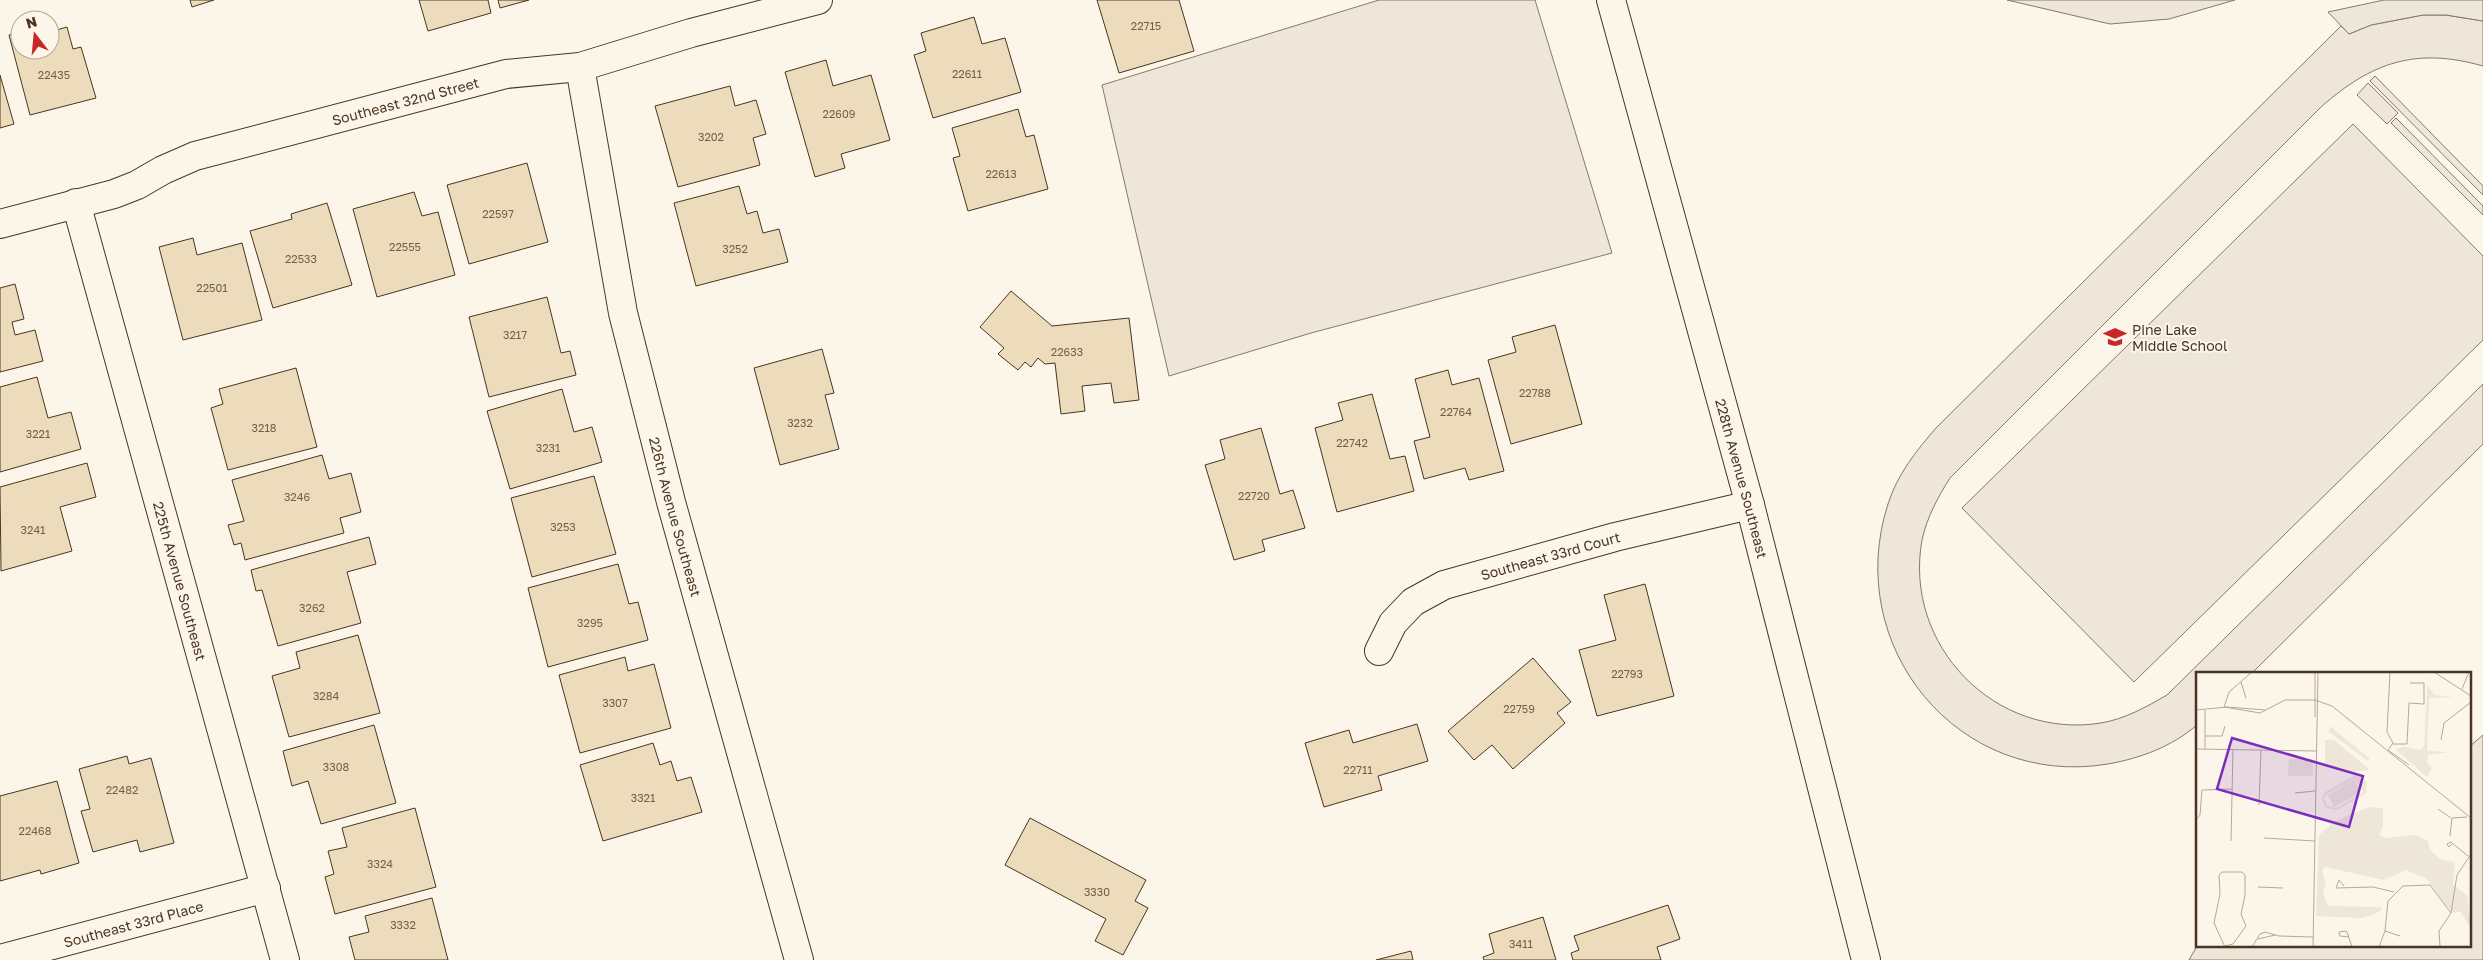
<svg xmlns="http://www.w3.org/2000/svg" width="2483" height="960" viewBox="0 0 2483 960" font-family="'Golos Text',sans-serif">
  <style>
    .green { fill: #ede6d9; stroke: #887966 }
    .parking { fill: #ede7d9; stroke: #887966 }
    .building { fill: #ecdcbc; stroke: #4a3520 }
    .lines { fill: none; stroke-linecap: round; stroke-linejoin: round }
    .street-casing { stroke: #4a3520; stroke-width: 30 }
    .secondary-casing { stroke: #4a3520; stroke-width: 30 }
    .street { stroke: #fbf6e9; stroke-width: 28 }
    .secondary { stroke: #fbf6e9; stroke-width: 28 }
    .labels { text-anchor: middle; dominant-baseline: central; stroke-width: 4; stroke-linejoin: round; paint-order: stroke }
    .number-label { font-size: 11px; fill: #725f47 }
    .street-label { font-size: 14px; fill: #4a3520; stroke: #fbf6e9 }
    .poi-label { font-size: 14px; fill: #4a3520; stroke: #fbf6e9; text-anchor: start }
    .inset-road { fill: none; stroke: #b4a999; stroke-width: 1 }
    .view { fill: #7b2cbf; fill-opacity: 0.15; stroke: #7b2cbf; stroke-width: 2.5 }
    .inset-edge { fill: none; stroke: #4a3520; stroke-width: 2.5 }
  </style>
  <rect width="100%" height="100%" fill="#fbf6e9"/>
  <path class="green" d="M 1379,0 L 1535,0 L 1612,253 L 1311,333 L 1169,376 L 1102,85 Z
    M 2007,0 L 2235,0 L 2169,19 L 2110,24 Z
    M 2423,15 L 2446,15 L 2483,21 L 2483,66 C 2416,47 2372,62 2321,107 L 1950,478 C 1938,497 1927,517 1922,540 C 1903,645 1995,740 2101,723 C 2125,719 2146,707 2167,695 L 2483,384 L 2483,444 L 2251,674 L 2197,674 L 2197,725 C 2171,747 2141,758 2108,764 C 1958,789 1842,646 1888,504 C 1897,475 1916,451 1936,428 L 2341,26 L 2349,34 L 2371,25 Z
    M 2375,76 L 2483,186 L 2483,195 L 2370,81 Z
    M 2368,83 L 2398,113 L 2387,124 L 2357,95 Z
    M 2396,118 L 2483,206 L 2483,215 L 2391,123 Z
    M 2353,124 L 2483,256 L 2483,340 L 2134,682 L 1962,508 Z
    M 2483,735 L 2483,960 L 2189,960 L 2197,946 L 2469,946 L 2469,747 Z"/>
  <path class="parking" d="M 2384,0 L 2483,0 L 2483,21 L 2446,15 L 2423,15 L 2371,25 L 2349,34 L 2328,12 Z"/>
  <path class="building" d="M 190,0 L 214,0 L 192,7 Z
    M 419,0 L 488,0 L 491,13 L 428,31 Z
    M 498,0 L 529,0 L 500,8 Z
    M 1097,0 L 1179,0 L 1194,51 L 1119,73 Z
    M 974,17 L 982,44 L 1005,38 L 1021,92 L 933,118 L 914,55 L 926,51 L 921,33 Z
    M 67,27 L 73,49 L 81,47 L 96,98 L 30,115 L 9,35 L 20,32 L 20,50 L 50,50 L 50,32 Z
    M 826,60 L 833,86 L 871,75 L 890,140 L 841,154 L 845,168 L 815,177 L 785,72 Z
    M 0,75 L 14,124 L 0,128 Z
    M 730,86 L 735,106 L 756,100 L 766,134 L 753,138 L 760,165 L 678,187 L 655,106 Z
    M 1018,109 L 1026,137 L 1034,135 L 1048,189 L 968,211 L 953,158 L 960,156 L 952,128 Z
    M 527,163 L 548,242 L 469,264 L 447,185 Z
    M 739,186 L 747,214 L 757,211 L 763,233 L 779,229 L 788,262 L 696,286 L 674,203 Z
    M 414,192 L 422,216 L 438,212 L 455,275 L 377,297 L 353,209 Z
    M 327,203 L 352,285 L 273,308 L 250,231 L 292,219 L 291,214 Z
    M 193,238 L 197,255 L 242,243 L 262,320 L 183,340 L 159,247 Z
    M 15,284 L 24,319 L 12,322 L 15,335 L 35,330 L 43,361 L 0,372 L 0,288 Z
    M 1011,291 L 1052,326 L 1129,318 L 1139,400 L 1114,403 L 1111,383 L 1082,386 L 1085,411 L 1061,414 L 1055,363 L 1045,364 L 1038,358 L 1031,367 L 1025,362 L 1018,370 L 998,354 L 1004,348 L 980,327 Z
    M 547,297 L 561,353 L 570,351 L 576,375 L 489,397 L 469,317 Z
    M 1555,325 L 1582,424 L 1511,444 L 1488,360 L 1516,352 L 1512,337 Z
    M 822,349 L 834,393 L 825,395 L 839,449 L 780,465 L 754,368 Z
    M 296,368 L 317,447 L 228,470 L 211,408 L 223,404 L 219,389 Z
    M 1448,370 L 1452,385 L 1479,378 L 1504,471 L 1469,480 L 1465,468 L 1424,479 L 1414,441 L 1430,437 L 1415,379 Z
    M 37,377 L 48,418 L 71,412 L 81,449 L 0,472 L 0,387 Z
    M 562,389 L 574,432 L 592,427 L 602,462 L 510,489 L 487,411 Z
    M 1372,394 L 1390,459 L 1405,456 L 1414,491 L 1337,512 L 1315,428 L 1343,420 L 1338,403 Z
    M 1261,428 L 1280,494 L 1293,490 L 1305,528 L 1262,540 L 1265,551 L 1234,560 L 1205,465 L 1225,459 L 1220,440 Z
    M 322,455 L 329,479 L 351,473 L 361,512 L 340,518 L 344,533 L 245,560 L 241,543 L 234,545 L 228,525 L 244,521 L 232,480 Z
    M 87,463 L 96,497 L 60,507 L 72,551 L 1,571 L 0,487 Z
    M 594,476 L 616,554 L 532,577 L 511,498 Z
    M 369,537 L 376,564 L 347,572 L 361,623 L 278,646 L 262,590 L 256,591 L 251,570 Z
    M 618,564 L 629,604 L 638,602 L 648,640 L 548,667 L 528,588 Z
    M 1645,584 L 1674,696 L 1597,716 L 1579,650 L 1616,640 L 1604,595 Z
    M 358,635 L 380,713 L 289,737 L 272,676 L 300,668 L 296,652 Z
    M 625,657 L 628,671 L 654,664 L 671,728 L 580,753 L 559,675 Z
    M 1533,658 L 1571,702 L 1557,713 L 1565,723 L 1513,769 L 1492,745 L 1474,760 L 1448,731 Z
    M 1417,724 L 1428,761 L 1378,776 L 1382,790 L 1324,807 L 1305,743 L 1349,730 L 1353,743 Z
    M 374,725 L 396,803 L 321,824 L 308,781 L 292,786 L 283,751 Z
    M 653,743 L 660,765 L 671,761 L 677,781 L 691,777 L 702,812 L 603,841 L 580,765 Z
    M 127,756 L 129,764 L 151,758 L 174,843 L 140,852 L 137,840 L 93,852 L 81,811 L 90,809 L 79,769 Z
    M 57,781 L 79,863 L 41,874 L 40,870 L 0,881 L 0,796 Z
    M 415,808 L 436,887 L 335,914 L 325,877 L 334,874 L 328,851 L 347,847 L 342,828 Z
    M 1030,818 L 1146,880 L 1135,901 L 1148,908 L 1123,955 L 1095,941 L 1106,919 L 1005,865 Z
    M 432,898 L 448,960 L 355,960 L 349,937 L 369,932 L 365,916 Z
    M 1668,905 L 1680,939 L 1657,947 L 1661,960 L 1573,960 L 1571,953 L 1579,950 L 1574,936 Z
    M 1543,917 L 1556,960 L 1484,960 L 1483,957 L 1494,953 L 1489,934 Z
    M 1411,951 L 1413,960 L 1376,960 Z"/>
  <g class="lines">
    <defs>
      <g id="street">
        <path id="s1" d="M 580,67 L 623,313 L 671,502 L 799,960"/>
        <path id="s2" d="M 76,203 L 285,960"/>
        <path id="s3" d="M 0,224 L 114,194 L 137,185 L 163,170 L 195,156 L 506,74 L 580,67 L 691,33 L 818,0"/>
        <path id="s4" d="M 1379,651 L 1393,623 L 1413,602 L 1444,585 L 1615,537 L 1750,505"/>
        <path id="s5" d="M 0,959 L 266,888"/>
      </g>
      <g id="secondary">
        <path id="s6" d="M 1611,0 L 1750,505 L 1866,960"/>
      </g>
    </defs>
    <use href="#street" class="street-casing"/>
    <use href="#secondary" class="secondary-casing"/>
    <use href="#street" class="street"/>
    <use href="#secondary" class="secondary"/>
  </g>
  <defs>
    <symbol id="school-bare" viewBox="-9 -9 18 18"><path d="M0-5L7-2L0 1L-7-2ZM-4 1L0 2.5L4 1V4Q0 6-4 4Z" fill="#c62828" stroke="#fbf6e9" stroke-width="2.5" paint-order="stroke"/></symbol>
  </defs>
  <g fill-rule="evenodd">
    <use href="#school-bare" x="2099" y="321" width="32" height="32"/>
  </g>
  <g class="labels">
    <g class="number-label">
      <text x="1146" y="25">22715</text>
      <text x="967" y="73">22611</text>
      <text x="54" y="74">22435</text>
      <text x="839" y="113">22609</text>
      <text x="711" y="136">3202</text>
      <text x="1001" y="173">22613</text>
      <text x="498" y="213">22597</text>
      <text x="405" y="246">22555</text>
      <text x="735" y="248">3252</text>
      <text x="301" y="258">22533</text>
      <text x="212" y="287">22501</text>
      <text x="515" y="334">3217</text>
      <text x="1067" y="351">22633</text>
      <text x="1535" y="392">22788</text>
      <text x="1456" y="411">22764</text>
      <text x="800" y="422">3232</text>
      <text x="264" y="427">3218</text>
      <text x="38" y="433">3221</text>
      <text x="1352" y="442">22742</text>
      <text x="548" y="447">3231</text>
      <text x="1254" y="495">22720</text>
      <text x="297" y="496">3246</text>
      <text x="563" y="526">3253</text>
      <text x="33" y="529">3241</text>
      <text x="312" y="607">3262</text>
      <text x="590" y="622">3295</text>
      <text x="1627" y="673">22793</text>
      <text x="326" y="695">3284</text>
      <text x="615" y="702">3307</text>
      <text x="1519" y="708">22759</text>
      <text x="336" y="766">3308</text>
      <text x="1358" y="769">22711</text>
      <text x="122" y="789">22482</text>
      <text x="643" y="797">3321</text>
      <text x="35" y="830">22468</text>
      <text x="380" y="863">3324</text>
      <text x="1097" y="891">3330</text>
      <text x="403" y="924">3332</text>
      <text x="1521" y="943">3411</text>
    </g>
    <g class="street-label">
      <text stroke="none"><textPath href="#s3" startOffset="425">Southeast 32nd Street</textPath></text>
      <text stroke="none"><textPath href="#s6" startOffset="496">228th Avenue Southeast</textPath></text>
      <text stroke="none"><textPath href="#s1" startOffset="460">226th Avenue Southeast</textPath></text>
      <text stroke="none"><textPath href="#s4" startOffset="206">Southeast 33rd Court</textPath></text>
      <text stroke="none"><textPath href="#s2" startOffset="392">225th Avenue Southeast</textPath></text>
      <text stroke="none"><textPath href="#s5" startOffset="138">Southeast 33rd Place</textPath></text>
    </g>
    <g class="poi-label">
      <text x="2132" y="329">Pine Lake<tspan x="2132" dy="16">Middle School</tspan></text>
    </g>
  </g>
  <g transform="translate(2196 672)">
    <rect width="275" height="275" fill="#fbf6e9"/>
    <path d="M 232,5 L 232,15 L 239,23 L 258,25 L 233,26 L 231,79 L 252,80 L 232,83 L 231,90 L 236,96 L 231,105 L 199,77 L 208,75 L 225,78 L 228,75 ZM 134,54 L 173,86 L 173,90 L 133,60 ZM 129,68 L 138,68 L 174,98 L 150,100 L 129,91 ZM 93,87 L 117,87 L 117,104 L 92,104 ZM 159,103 L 171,110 L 170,121 L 141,138 L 130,136 L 126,128 L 129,120 ZM 159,107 L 168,120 L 140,136 L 131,134 L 128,127 L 131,122 ZM 158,108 L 165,120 L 138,135 L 132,123 ZM 173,135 L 187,136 L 187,154 L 183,163 L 189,166 L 221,163 L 232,169 L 234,178 L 244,187 L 259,190 L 257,212 L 271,224 L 275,252 L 273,253 L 264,239 L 258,241 L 249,232 L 230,206 L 210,198 L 188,208 L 129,195 L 126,200 L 130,211 L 127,221 L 132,234 L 186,235 L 185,239 L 167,246 L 120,244 L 123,163 L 139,149 Z" fill="#ede6d9" fill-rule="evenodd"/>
    <path class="inset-road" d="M 238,0 L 275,24M 45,10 L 50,26M 266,17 L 273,0M 119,28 L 136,34 L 275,146M 28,35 L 64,41 L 89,28 L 119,28M 28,35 L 33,20 L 56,0M 0,38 L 31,35 L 69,38M 119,45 L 119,0M 9,64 L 26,64 L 29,54M 245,68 L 248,51 L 275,30M 197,72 L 211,72 L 213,31 L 228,32 L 228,11 L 214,11M 0,77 L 121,79M 9,77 L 9,38M 192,78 L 197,71 L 191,60 L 194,0M 192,78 L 213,93M 99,121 L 119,119M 63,133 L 65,78M 242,137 L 255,146M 256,146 L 271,145M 0,148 L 4,143 L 6,118 L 36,117M 254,164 L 256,146M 68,166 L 119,169M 35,169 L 37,78M 256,172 L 253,175 L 251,172 L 255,170 L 272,184M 148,214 L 143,208 L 140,216 L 177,215 L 198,220M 62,215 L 87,216M 189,259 L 204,264M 153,265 L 144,264 L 143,260 L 150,259 L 151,260 L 156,275M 62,267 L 79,263M 29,274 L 37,272 L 50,254 L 45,242 L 49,223 L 49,203 L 46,200 L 26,200 L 23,203 L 24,222 L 18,251 L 29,275M 56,275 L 64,262 L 69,260 L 83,264 L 117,265M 117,275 L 122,0M 183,275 L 189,259 L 192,229 L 207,214 L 234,213 L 255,241M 244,275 L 243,259 L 255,241 L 261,203 L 275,182"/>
    <path class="view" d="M 36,66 L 167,104 L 153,155 L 21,117 Z"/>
    <rect width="275" height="275" class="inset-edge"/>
  </g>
  <g transform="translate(35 35) rotate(344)"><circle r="24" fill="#fbf6e9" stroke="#b4a999"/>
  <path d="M0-4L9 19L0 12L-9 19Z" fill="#c62828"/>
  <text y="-8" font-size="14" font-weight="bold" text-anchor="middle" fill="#4a3520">N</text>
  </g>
</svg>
